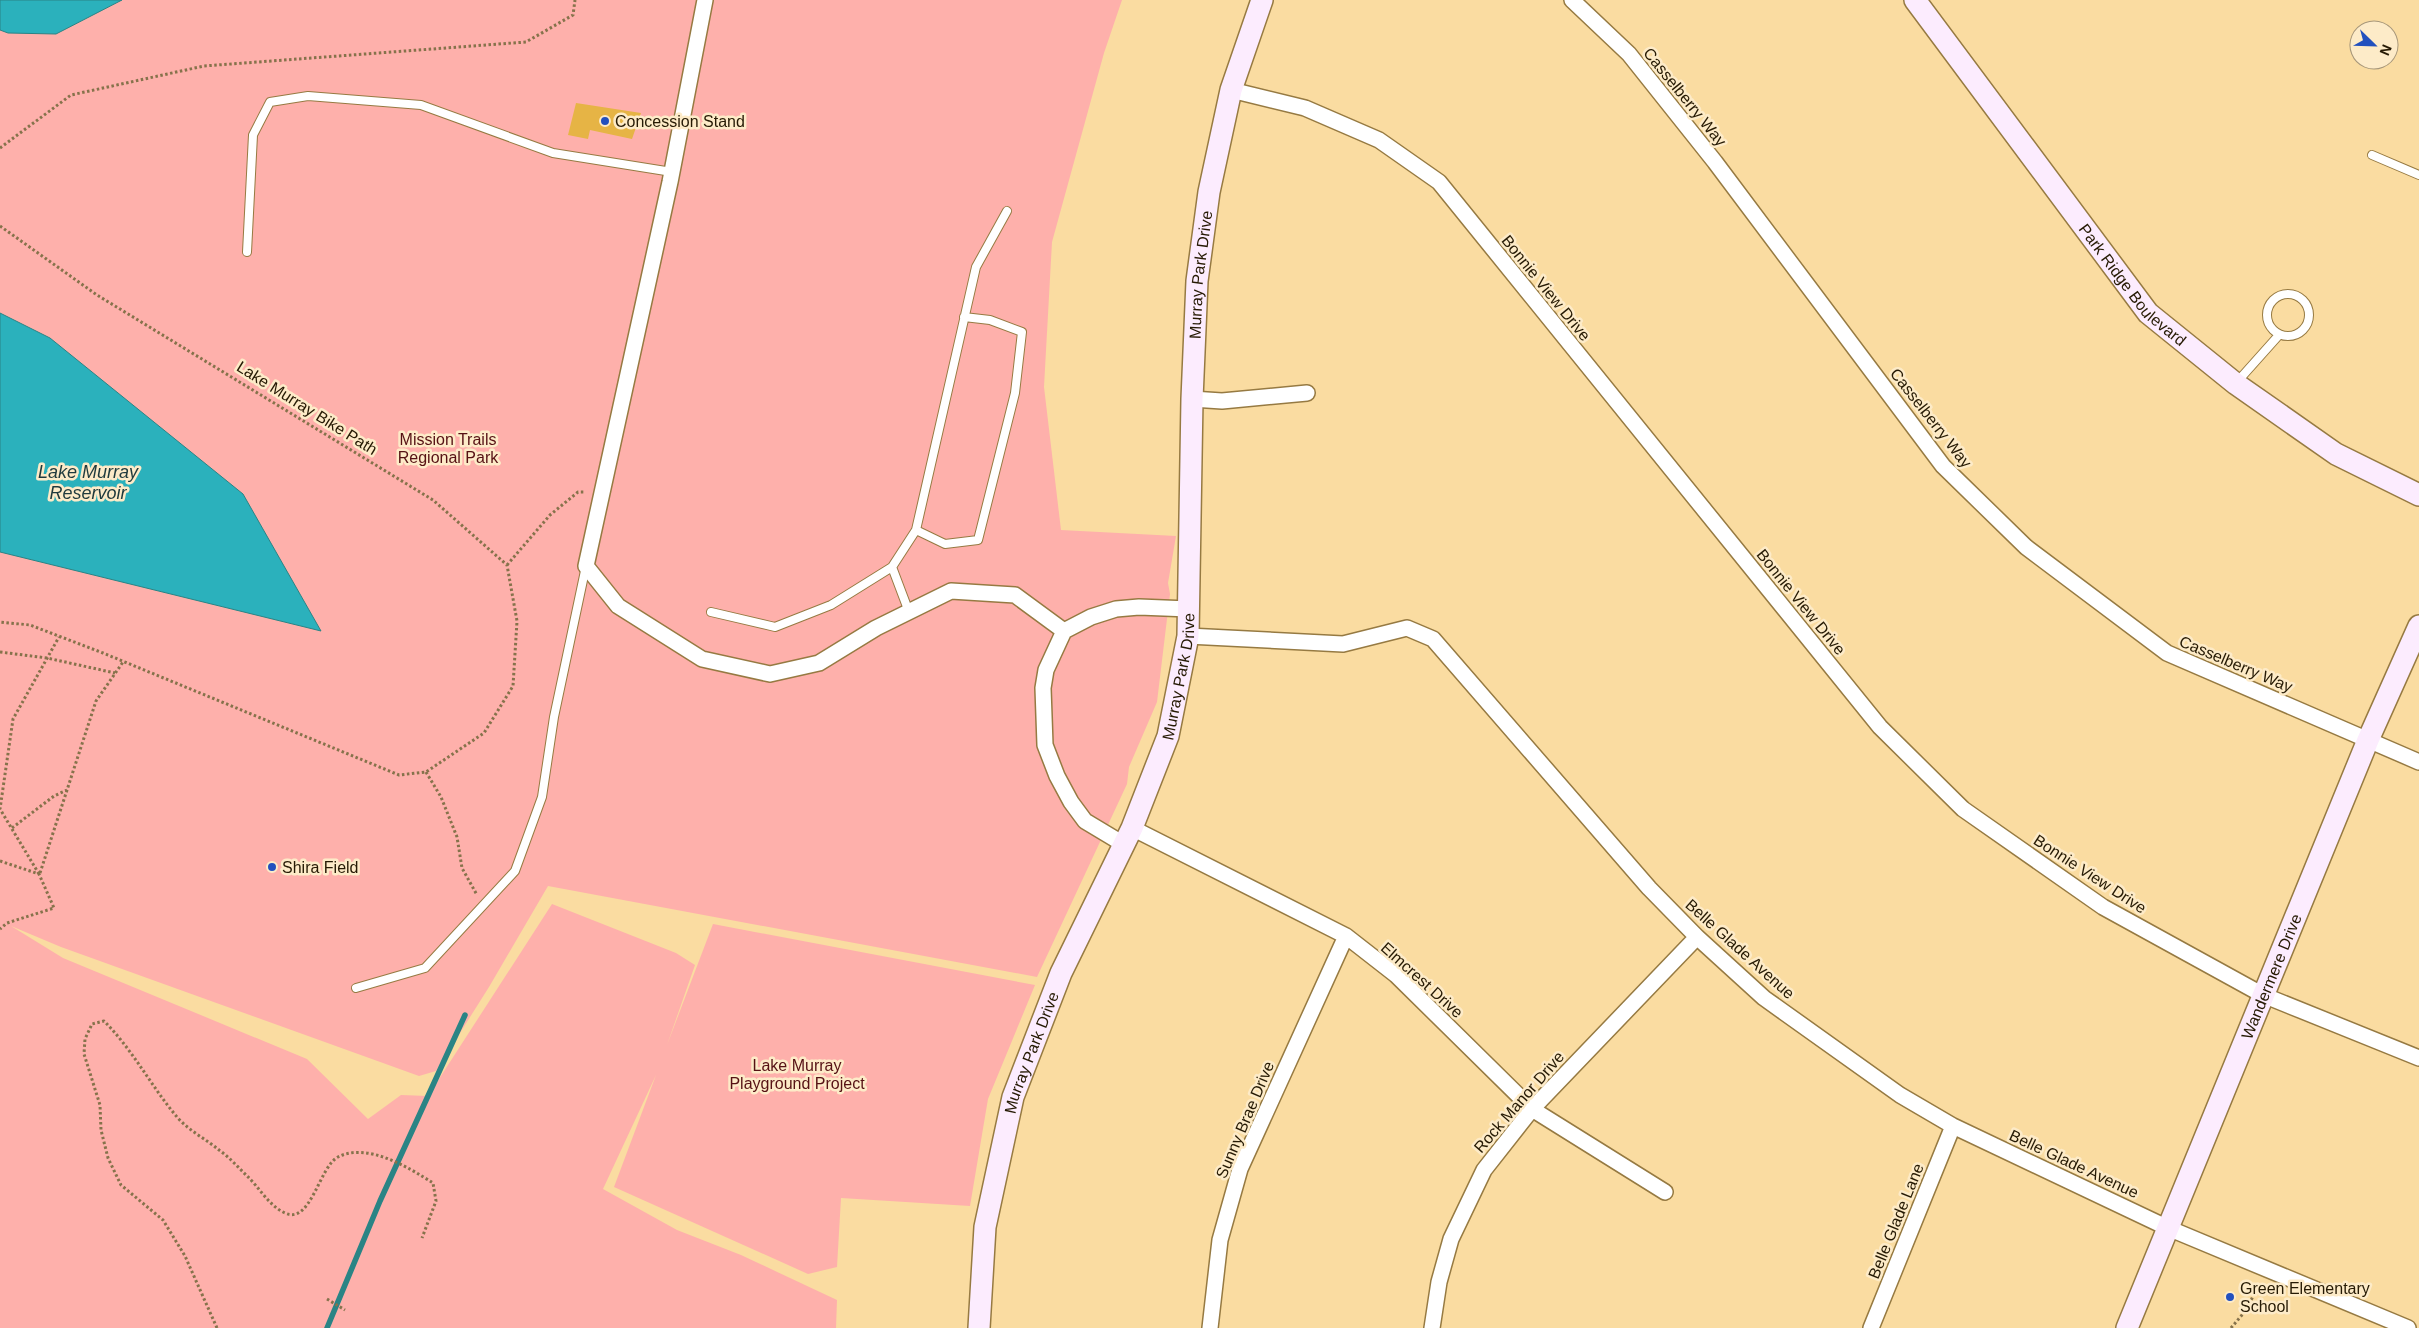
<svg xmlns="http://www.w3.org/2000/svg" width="2419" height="1328" viewBox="0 0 2419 1328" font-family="Arial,sans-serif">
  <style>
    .green { fill: #feb0ab }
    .water { fill: #2bb1bc; stroke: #2a8485 }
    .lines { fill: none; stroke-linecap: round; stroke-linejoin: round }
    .stream { stroke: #2a8485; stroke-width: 5.5 }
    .building { fill: #e6b445 }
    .lane-casing { stroke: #967a42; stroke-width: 10 }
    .street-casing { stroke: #967a42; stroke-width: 18 }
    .secondary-casing { stroke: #967a42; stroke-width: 24 }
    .path { stroke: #86724b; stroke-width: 3; stroke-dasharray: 2.5 2.5; stroke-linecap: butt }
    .lane { stroke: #fff; stroke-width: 8 }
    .street { stroke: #fff; stroke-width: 15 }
    .secondary { stroke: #fcecfe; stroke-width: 21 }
    .poi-dot { fill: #2250be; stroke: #fdebc8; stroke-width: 2 }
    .labels { text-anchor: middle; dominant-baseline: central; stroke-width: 5; stroke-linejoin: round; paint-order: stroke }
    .street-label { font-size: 16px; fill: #261a04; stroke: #fdebc8 }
    .poi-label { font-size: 16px; fill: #261a04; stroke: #fdebc8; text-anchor: start }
    .park-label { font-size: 16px; fill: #561114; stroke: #fdebc8 }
    .water-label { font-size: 18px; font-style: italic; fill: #1f3a3d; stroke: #fdebc8 }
  </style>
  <rect width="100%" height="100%" fill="#fadca1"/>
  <path class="green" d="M 0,0 L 1122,0 L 1104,53 L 1052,242 L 1044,387 L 1061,530 L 1176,536 L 1168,583 L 1170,594 L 1157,702 L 1129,767 L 1127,784 L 1037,977 L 548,886 L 489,987 L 436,1071 L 419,1076 L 61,947 L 11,926 L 63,958 L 307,1059 L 368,1119 L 401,1095 L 428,1096 L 552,904 L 676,953 L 695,965 L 667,1045 L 713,924 L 1035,985 L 988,1099 L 970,1206 L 841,1198 L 837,1267 L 808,1274 L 614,1187 L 656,1075 L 603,1189 L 677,1230 L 741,1255 L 837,1300 L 836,1328 L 0,1328 Z"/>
  <path class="water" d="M 0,0 L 122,0 L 56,34 L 8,33 L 0,30 Z
    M 0,313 L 50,338 L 243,494 L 321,631 L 0,552 Z"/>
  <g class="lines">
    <path class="stream" d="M 327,1328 L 380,1201 L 465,1015"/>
  </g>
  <path class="building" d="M 576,103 L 641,113 L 632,139 L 590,130 L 588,139 L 568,135 Z"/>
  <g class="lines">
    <defs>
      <path id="lane" d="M 2372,155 L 2419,175
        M 247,252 L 253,135 L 270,102 L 308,96 L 421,105 L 553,153 L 672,172
        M2267 315a21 21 0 1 1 42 0a21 21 0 1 1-42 0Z
        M 2237,382 L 2279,335
        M 916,530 L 945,544 L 978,540 L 1015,393 L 1022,332 L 990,320 L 964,317
        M 711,612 L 775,627 L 831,605 L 892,567
        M 909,612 L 892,567 L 916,530 L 976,267 L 1007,211
        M 356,988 L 425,968 L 515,871 L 542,797 L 554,717 L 586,566"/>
      <path id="street" d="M 705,0 L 670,182 L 586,566 L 618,606 L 702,659 L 770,674 L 819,663 L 876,628 L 951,591 L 1015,595 L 1064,631
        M 1572,0 L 1629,54 L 1715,162 L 1943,466 L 2026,547 L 2167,653 L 2419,762
        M 1231,90 L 1305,108 L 1379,140 L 1439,182 L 1880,727 L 1963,809 L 2103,907 L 2263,995 L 2419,1058
        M 1192,399 L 1222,401 L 1307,393
        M 1188,636 L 1343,644 L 1407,628 L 1433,639 L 1649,888 L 1697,937 L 1764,998 L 1900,1095 L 1953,1126 L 2168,1228 L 2408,1328
        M 1132,828 L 1346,936 L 1396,975 L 1532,1109 L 1665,1192
        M 1125,845 L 1085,821 L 1071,802 L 1057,776 L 1045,745 L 1043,688 L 1046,670 L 1064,631 L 1091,617 L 1116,609 L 1139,607 L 1189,609
        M 1210,1328 L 1220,1240 L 1240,1169 L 1346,936
        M 1432,1328 L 1439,1282 L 1451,1239 L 1484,1170 L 1532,1109 L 1697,937
        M 1871,1328 L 1953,1126"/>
      <g id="secondary">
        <path id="s1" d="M 1915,0 L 2148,313 L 2236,384 L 2336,454 L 2419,495"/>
        <path id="s2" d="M 979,1328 L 985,1227 L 1013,1097 L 1061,973 L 1132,828 L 1168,736 L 1188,636 L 1192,399 L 1197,281 L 1209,192 L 1231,90 L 1262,0"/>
        <path id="s3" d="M 2127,1328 L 2368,740 L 2419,626"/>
      </g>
    </defs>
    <use href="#lane" class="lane-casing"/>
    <use href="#street" class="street-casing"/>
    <use href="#secondary" class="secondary-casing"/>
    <path class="path" d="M 0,148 L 71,95 L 204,66 L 526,42 L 573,15 L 575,0
      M 0,226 L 97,295 L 433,500 L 507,565 L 517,621 L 513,686 L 484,733 L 426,772 L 399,775 L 103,653 L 30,625 L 0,622
      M 507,565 L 550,515 L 578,492 L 585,492
      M 0,652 L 47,658 L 115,673
      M 426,772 L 441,797 L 457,837 L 462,868 L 477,895
      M 12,828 L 54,796 L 67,790
      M 0,861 L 39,874 L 54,908 L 7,923 L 0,929
      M 40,873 L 96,701 L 123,662
      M 39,874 L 0,809 L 13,719 L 59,637
      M 327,1299 L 345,1310
      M 217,1328 L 185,1256 L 163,1220 L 121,1185 L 108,1158 L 101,1130 L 100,1105 L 84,1054 L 85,1039 L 92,1024 L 104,1021 C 133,1050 151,1086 177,1117 C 189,1131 206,1139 219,1150 C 229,1157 238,1167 247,1176 C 259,1187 269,1206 285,1213 C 311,1225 319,1167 338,1157 C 367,1142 408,1167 433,1183 L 436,1201 L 422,1238
      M 2231,1328 L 2247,1309 L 2259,1283"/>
    <use href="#lane" class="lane"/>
    <use href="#street" class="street"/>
    <use href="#secondary" class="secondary"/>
  </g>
  <g class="poi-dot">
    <circle cx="605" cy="121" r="5"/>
    <circle cx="272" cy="867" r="5"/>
    <circle cx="2230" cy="1297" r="5"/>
  </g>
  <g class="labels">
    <g class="street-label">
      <text transform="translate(1685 97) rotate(51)">Casselberry Way</text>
      <text stroke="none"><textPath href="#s2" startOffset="1091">Murray Park Drive</textPath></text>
      <text stroke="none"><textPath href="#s1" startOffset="359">Park Ridge Boulevard</textPath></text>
      <text transform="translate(1546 288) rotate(51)">Bonnie View Drive</text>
      <text transform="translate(307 408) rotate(32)">Lake Murray Bike Path</text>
      <text transform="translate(1931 418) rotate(52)">Casselberry Way</text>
      <text transform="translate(1801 602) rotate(51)">Bonnie View Drive</text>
      <text transform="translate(2236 664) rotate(23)">Casselberry Way</text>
      <text stroke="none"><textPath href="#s2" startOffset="688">Murray Park Drive</textPath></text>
      <text transform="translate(2090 874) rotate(33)">Bonnie View Drive</text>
      <text transform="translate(1740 949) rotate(42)">Belle Glade Avenue</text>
      <text stroke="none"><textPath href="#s3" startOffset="380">Wandermere Drive</textPath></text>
      <text transform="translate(1422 980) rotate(42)">Elmcrest Drive</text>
      <text stroke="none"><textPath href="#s2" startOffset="282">Murray Park Drive</textPath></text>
      <text transform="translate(1519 1102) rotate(-49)">Rock Manor Drive</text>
      <text transform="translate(1245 1120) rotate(-67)">Sunny Brae Drive</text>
      <text transform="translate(2074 1164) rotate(25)">Belle Glade Avenue</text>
      <text transform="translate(1896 1221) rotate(-68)">Belle Glade Lane</text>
    </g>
    <g class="poi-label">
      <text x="615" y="121">Concession Stand</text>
      <text x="282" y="867">Shira Field</text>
      <text x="2240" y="1288">Green Elementary<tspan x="2240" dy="18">School</tspan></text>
    </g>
    <g class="park-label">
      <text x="448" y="439">Mission Trails<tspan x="448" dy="18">Regional Park</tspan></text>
      <text x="797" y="1065">Lake Murray<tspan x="797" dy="18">Playground Project</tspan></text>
    </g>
    <g class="water-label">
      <text x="88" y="472">Lake Murray<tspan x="88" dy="21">Reservoir</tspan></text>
    </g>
  </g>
  <g transform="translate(2374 45) rotate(113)"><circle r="24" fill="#fdebc8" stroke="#a7977a"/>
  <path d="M0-4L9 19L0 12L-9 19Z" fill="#2250be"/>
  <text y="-8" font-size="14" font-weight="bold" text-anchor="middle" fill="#261a04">N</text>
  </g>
</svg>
